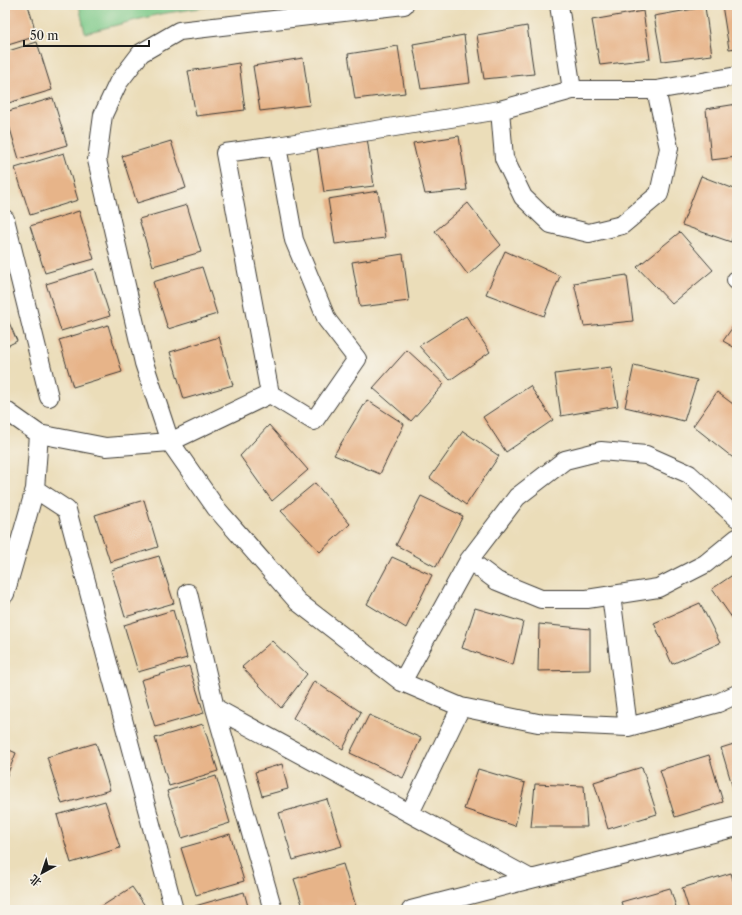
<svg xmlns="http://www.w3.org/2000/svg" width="742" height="915" viewBox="0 0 742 915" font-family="'Libre Caslon Text','Noto Serif SC',serif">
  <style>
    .green { fill: #7cc988; stroke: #4c7252 }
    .building { fill: #e7b489 }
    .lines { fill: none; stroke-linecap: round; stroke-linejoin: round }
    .street-casing { stroke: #3b3934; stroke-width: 20 }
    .street { stroke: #fff; stroke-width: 18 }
  </style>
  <rect width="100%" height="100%" fill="#f7f3e8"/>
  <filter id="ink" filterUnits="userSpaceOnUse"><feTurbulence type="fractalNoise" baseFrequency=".025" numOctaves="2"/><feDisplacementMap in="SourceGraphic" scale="8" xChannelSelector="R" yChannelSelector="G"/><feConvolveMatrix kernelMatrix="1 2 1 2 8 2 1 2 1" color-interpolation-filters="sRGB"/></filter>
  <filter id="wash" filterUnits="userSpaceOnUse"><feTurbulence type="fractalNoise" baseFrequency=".012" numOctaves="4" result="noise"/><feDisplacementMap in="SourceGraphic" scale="16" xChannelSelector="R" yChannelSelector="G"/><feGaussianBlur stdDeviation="0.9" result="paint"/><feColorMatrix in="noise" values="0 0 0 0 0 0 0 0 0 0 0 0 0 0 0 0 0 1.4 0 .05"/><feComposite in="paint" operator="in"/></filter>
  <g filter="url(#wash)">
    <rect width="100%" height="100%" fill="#ebddb9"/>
    <path class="green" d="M 79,5 L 219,5 L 160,14 L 85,33 Z"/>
    <g id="blocks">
      <path class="building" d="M 5,5 L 28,5 L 37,36 L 5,46 Z
        M 722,5 L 737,5 L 737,48 L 729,49 Z
        M 705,7 L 712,55 L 662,61 L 654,16 Z
        M 643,11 L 650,59 L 600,65 L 592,20 Z
        M 527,26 L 534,74 L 484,79 L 477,35 Z
        M 464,35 L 470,83 L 421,89 L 413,44 Z
        M 37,42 L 52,90 L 5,104 L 5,52 Z
        M 398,46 L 405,93 L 355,99 L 348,54 Z
        M 303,58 L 310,105 L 260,111 L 253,66 Z
        M 239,63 L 245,110 L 196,116 L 188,71 Z
        M 53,98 L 67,145 L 19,159 L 5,112 Z
        M 737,104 L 737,157 L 711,160 L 706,109 Z
        M 459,136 L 467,190 L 425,194 L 413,143 Z
        M 367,138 L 374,186 L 324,192 L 317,147 Z
        M 171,141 L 186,188 L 137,203 L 122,156 Z
        M 64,153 L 78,200 L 30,215 L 15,168 Z
        M 701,176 L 737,190 L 737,224 L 731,242 L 682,225 Z
        M 378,191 L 385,238 L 335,244 L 328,199 Z
        M 468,203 L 501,245 L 468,275 L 435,231 Z
        M 187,205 L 201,252 L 153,266 L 139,219 Z
        M 79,211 L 94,259 L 45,273 L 30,226 Z
        M 680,232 L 713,270 L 672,304 L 637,267 Z
        M 505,251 L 560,276 L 544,316 L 486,294 Z
        M 403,254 L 409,301 L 360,307 L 352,262 Z
        M 202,267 L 217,314 L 168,329 L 153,282 Z
        M 95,269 L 110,316 L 61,331 L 46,284 Z
        M 627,275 L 633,321 L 584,326 L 574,283 Z
        M 5,313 L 17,341 L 5,347 Z
        M 466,316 L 490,352 L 450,380 L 419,346 Z
        M 737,321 L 737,349 L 723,341 Z
        M 108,325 L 122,372 L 73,387 L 59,340 Z
        M 219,337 L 233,385 L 184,399 L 170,352 Z
        M 407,350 L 444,384 L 411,421 L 373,388 Z
        M 634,365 L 697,380 L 684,421 L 625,407 Z
        M 611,367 L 618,406 L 561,416 L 555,374 Z
        M 530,386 L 553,420 L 506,452 L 483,417 Z
        M 717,392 L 737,407 L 737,461 L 693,426 Z
        M 367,400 L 404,424 L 380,474 L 334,455 Z
        M 269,425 L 308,470 L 272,501 L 240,456 Z
        M 463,431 L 499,456 L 466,505 L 430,478 Z
        M 315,483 L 350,524 L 320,552 L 281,511 Z
        M 421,496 L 463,516 L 436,567 L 396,545 Z
        M 144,500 L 158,547 L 110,562 L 95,515 Z
        M 159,556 L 174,603 L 125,617 L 111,570 Z
        M 392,557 L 432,575 L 406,628 L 367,604 Z
        M 737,572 L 737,625 L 712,589 Z
        M 700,603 L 720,643 L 672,664 L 654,623 Z
        M 475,608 L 523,622 L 513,665 L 462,648 Z
        M 173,610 L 187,658 L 138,672 L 124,625 Z
        M 539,624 L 590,629 L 590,670 L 538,671 Z
        M 272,641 L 307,674 L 281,708 L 242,667 Z
        M 189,666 L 204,713 L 155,727 L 141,680 Z
        M 314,681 L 361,712 L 343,749 L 293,718 Z
        M 369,715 L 421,738 L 403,778 L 350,753 Z
        M 203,724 L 218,771 L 169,786 L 155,738 Z
        M 96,743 L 110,790 L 62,804 L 47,757 Z
        M 737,743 L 737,795 L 735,795 L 721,748 Z
        M 5,748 L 16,753 L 5,780 Z
        M 709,755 L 723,802 L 675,817 L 660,770 Z
        M 282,764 L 288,789 L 262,796 L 255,772 Z
        M 642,767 L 657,814 L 608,829 L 594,782 Z
        M 478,769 L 525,783 L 515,826 L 464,809 Z
        M 216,776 L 230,823 L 182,838 L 167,791 Z
        M 535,784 L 584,786 L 587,827 L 531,827 Z
        M 327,799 L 342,846 L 293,860 L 279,813 Z
        M 105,801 L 120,848 L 71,863 L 57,815 Z
        M 230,834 L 244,881 L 196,895 L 181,848 Z
        M 343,864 L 357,910 L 304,910 L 294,879 Z
        M 731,873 L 737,894 L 737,910 L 689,910 L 682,888 Z
        M 132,887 L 148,910 L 96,910 Z
        M 670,888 L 677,910 L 624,910 L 621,902 Z
        M 244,892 L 249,910 L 196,910 L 195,906 Z"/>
    </g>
  </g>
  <g filter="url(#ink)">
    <use href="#blocks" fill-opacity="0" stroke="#3b3934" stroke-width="1"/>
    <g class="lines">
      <defs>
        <path id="street" d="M 404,5 L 179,31 L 141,53 L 118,83 L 103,115 L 97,160 L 144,363 L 170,442 L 216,508 L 298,602 L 402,682 L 461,707 L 538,723 L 628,727 L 718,703 L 737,694
          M 559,5 L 572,90
          M 500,110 L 504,158 L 523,197 L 551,224 L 589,233 L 622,225 L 659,194 L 669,148 L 656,90
          M 277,146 L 294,240 L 327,320 L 357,359 L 314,421 L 270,394 L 225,153 Z
          M 277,146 L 500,110 L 572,90 L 656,90 L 737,76
          M 5,219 L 49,397
          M 736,280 L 737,281
          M 5,410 L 39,434 L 106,447 L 170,442 L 270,394
          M 35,489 L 67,510 L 174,910
          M 469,560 L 497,581 L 541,599 L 587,599 L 658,588 L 705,564 L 737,538
          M 188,593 L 215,708 L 273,910
          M 5,594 L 35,489 L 39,434
          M 611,595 L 628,727
          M 402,682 L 469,560 L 517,497 L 565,460 L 601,451 L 646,455 L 689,474 L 737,518
          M 215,708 L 531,879
          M 410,813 L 461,707
          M 411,910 L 531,879 L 737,827"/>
      </defs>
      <use href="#street" class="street-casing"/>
      <use href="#street" class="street"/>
    </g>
  </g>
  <rect width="742" height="915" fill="none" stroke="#f7f3e8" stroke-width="20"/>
  <g transform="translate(42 873) rotate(220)" stroke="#f7f3e8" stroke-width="3" paint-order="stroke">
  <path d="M0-3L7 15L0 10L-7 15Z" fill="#1c1c1c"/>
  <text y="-6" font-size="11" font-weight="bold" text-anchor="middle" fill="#1c1c1c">北</text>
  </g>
  <path d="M24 40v6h125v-6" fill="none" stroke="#1c1c1c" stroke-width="2"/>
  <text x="30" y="40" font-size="12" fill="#1c1c1c" stroke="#f7f3e8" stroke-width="3" paint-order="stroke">50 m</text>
</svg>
